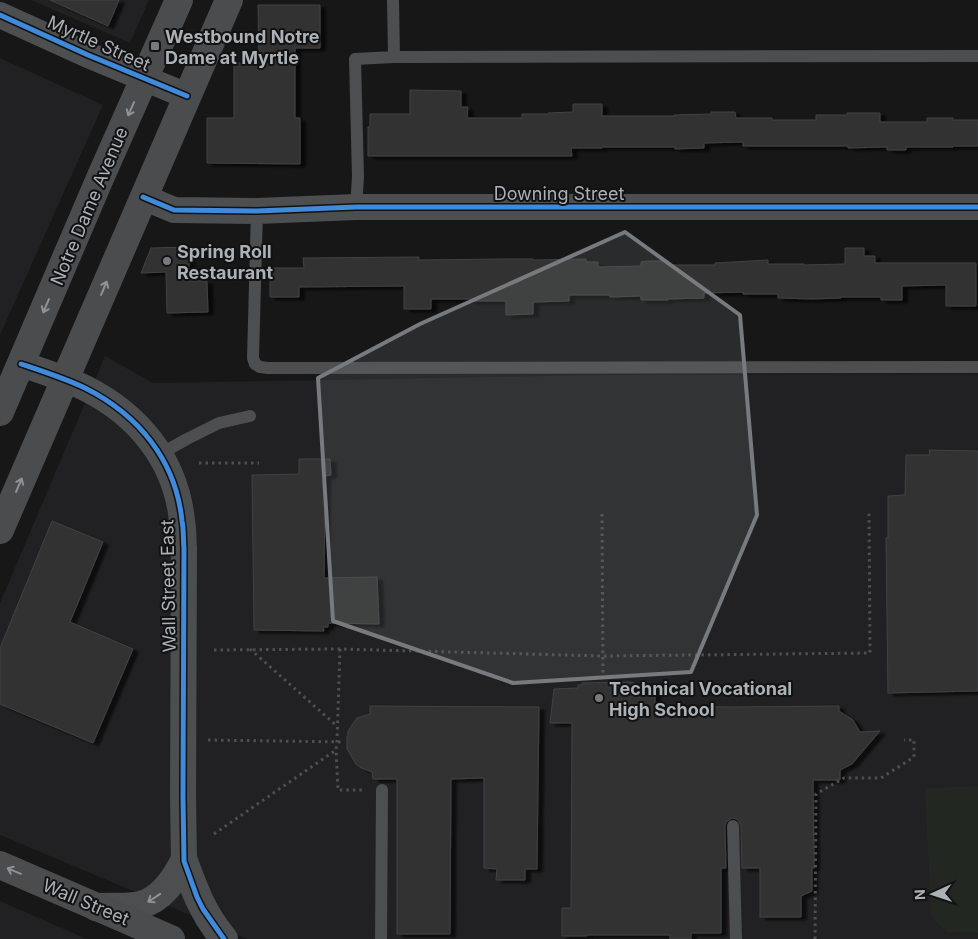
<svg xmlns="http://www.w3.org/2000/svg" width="978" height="939" viewBox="0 0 978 939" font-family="Inter,sans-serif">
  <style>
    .built { fill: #212123 }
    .green { fill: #222722 }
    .building { fill: #323233; stroke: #404244; filter: url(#shadow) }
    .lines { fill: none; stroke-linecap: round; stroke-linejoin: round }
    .path { stroke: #4d4f51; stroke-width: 3; stroke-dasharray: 2.5 4; stroke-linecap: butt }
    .service { stroke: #4c4e50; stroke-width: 12 }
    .minor { stroke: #4c4e50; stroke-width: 26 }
    .tertiary { stroke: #4c4e50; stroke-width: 28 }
    .secondary { stroke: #4b4c4e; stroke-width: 28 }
    .cycleway-casing { stroke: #121213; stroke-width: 8 }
    .cycleway { stroke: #408adc; stroke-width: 5 }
    .oneway { stroke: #8e9398 }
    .marked { fill: #777b7f; fill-opacity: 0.2; stroke: #777b7f; stroke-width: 4; stroke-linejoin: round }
    .poi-dot { fill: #777b7f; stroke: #121213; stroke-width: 2 }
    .labels { text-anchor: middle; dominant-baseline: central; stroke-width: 4; stroke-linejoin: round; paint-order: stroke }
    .poi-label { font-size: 18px; font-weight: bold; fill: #aab1b7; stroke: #121213; text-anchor: start }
    .street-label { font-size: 18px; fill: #aab1b7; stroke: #121213 }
  </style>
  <defs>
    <filter id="shadow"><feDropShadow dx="5.5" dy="3" stdDeviation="1" flood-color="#0009"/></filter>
  </defs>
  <rect width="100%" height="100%" fill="#171718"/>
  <path class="built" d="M 31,0 L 149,0 L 130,43 Z
    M 0,58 L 103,105 L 0,335 Z
    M 105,356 L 153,383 L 601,375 L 978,374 L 978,939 L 247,939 L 0,835 L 0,603 Z
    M 0,901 L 87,939 L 0,939 Z"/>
  <path class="green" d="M 978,786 L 978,933 L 947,932 L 931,916 L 925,788 Z"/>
  <path class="building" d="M 50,0 L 119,0 L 108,26 Z
    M 258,5 L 320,5 L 320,48 L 295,48 L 295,118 L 300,118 L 300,164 L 207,163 L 207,118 L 234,118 L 234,63 L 259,63 Z
    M 410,90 L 461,91 L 461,107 L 468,107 L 467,118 L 522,118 L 522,114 L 548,114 L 548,113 L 573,112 L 573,104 L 602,104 L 602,116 L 674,116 L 674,115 L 711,114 L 711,112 L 735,112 L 736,118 L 772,118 L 772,120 L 816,120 L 816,115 L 847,115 L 847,113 L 880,113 L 880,122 L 927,122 L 927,118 L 953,118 L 953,120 L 978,120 L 978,146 L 953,146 L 953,147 L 906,147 L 906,150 L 887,150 L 887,147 L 848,148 L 848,146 L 743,146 L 743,142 L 704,143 L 704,148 L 675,149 L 675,147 L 602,147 L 602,148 L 571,148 L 572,156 L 368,156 L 368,127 L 370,126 L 370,114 L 410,114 Z
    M 189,247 L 189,281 L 207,281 L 208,312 L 167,313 L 166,272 L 141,273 L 151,248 Z
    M 845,248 L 864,248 L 864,256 L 875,256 L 875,263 L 976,263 L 976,306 L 946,306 L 946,285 L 902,286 L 902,300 L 881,300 L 881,297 L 841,297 L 841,298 L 812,299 L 778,298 L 778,294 L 743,294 L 743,292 L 704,293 L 704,298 L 668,299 L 668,300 L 641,300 L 641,296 L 610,297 L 610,295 L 569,295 L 569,301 L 533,302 L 533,314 L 506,315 L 506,301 L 472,301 L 472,299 L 431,299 L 431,309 L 404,309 L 404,286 L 299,287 L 299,297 L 270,297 L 270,268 L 304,268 L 303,258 L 419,257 L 419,260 L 501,259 L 533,259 L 533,260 L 586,259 L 586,262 L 598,262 L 598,267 L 641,266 L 641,262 L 648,261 L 668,261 L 668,265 L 715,265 L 715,263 L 768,260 L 768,264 L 804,264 L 804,265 L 845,264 Z
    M 929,450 L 978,451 L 978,691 L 888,693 L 886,538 L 888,538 L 888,496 L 905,495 L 906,455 L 930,455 Z
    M 299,459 L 330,459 L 331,475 L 325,476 L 324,578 L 377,577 L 379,624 L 328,623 L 328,627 L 323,627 L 324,631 L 254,630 L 252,475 L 299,474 Z
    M 52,521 L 103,542 L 70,622 L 133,649 L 93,743 L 0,704 L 0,648 Z
    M 631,682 L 655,690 L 655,706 L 728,707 L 839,706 L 839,711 L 853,720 L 860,732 L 880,731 L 852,764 L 840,770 L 840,780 L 813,780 L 814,868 L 812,868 L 812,891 L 801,896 L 801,917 L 760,917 L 760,868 L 742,868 L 741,825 L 737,819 L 732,818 L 726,822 L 725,826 L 726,868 L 721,868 L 721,933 L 691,933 L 691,939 L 670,939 L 670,935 L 587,935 L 587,936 L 562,936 L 562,908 L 571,908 L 572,723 L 550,723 L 554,689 L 578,688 L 578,685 L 582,685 L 582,683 Z
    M 370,706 L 539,707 L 537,869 L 525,869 L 525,880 L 496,880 L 497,869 L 484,868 L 484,778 L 451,779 L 450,934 L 397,934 L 397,779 L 373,779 L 372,772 L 361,768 L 356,764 L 347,749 L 347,736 L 348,736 L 348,732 L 352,725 L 357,718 L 370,714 Z"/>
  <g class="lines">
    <path class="path" d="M 199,463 L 259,463
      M 602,514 L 603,683
      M 250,649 L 337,726
      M 340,649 L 337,741 L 336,750 L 338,790 L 366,790
      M 214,650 L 340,649 L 602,656 L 870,653 L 869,511
      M 208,740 L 344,742
      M 214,834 L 336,750
      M 815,939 L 816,794 L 844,778 L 881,778 L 914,757 L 914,740 L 904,740"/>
    <path class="service" d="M 394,57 L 978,56
      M 356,207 L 358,177 L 355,59 L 394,57 L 393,0
      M 257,211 L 253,358 L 255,364 L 260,367 L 268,368 L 978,367
      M 160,454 L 187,439 L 219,423 L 250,416
      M 733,826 L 736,939
      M 381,939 L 382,790"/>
    <path class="minor" d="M 0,15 L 88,55 L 187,96
      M 143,197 L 174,210 L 257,211 L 356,207 L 978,207
      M 21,364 C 42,371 64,378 85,388 C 139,415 176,461 182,521 C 184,530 183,539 184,548 L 183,796 L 184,861"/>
    <path class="tertiary" d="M 184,861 C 195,891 203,914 224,939
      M 96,907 C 109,906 128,908 140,905 C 162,900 175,879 184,861"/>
    <path class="secondary" d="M 0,412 L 101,176 L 179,0
      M 0,530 L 229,0
      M 0,865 L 171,939"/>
    <defs>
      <path id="cycleway" d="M 0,15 L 88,55 L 187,96
        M 143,197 L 174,210 L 257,211 L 356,207 L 978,207
        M 21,364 C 42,371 64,378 85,388 C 139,415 176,461 182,521 C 184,530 183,539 184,548 L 183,796 L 184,861 L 197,897 L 203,909 L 224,939"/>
    </defs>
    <use href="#cycleway" class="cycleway-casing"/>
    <use href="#cycleway" class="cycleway"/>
  </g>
  <defs><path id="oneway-shaft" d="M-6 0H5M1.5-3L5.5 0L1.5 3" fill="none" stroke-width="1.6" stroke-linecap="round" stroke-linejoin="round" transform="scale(1.25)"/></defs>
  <g class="oneway">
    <use href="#oneway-shaft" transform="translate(131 109) rotate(114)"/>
    <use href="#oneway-shaft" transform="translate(104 288) rotate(-67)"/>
    <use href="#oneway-shaft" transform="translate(46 306) rotate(113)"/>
    <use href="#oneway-shaft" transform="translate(19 485) rotate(-67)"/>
    <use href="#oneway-shaft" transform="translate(14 871) rotate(-157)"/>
    <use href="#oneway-shaft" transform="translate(154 898) rotate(146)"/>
  </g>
  <path class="marked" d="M 625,232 L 740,315 L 757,515 L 691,672 L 513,683 L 333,621 L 318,378 L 420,324 Z"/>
  <g class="poi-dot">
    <rect x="150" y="41" width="10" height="10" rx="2.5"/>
    <circle cx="167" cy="261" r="5"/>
    <circle cx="599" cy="698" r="5"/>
  </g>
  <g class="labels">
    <g class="poi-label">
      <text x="165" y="36">Westbound Notre<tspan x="165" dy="21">Dame at Myrtle</tspan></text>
      <text x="177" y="251">Spring Roll<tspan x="177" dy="21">Restaurant</tspan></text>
      <text x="609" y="688">Technical Vocational<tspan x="609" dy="21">High School</tspan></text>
    </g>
    <g class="street-label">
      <text transform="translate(99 43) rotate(24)">Myrtle Street</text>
      <text x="559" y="193">Downing Street</text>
      <text transform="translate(89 206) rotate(-67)">Notre Dame Avenue</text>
      <text transform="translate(168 586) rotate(-91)">Wall Street East</text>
      <text transform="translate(86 902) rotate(23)">Wall Street</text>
    </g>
  </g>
  <g transform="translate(933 894) rotate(267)" stroke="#121213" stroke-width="4" paint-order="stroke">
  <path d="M0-4L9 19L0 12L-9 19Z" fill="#aab1b7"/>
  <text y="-8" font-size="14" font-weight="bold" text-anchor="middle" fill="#aab1b7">N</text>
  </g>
</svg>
